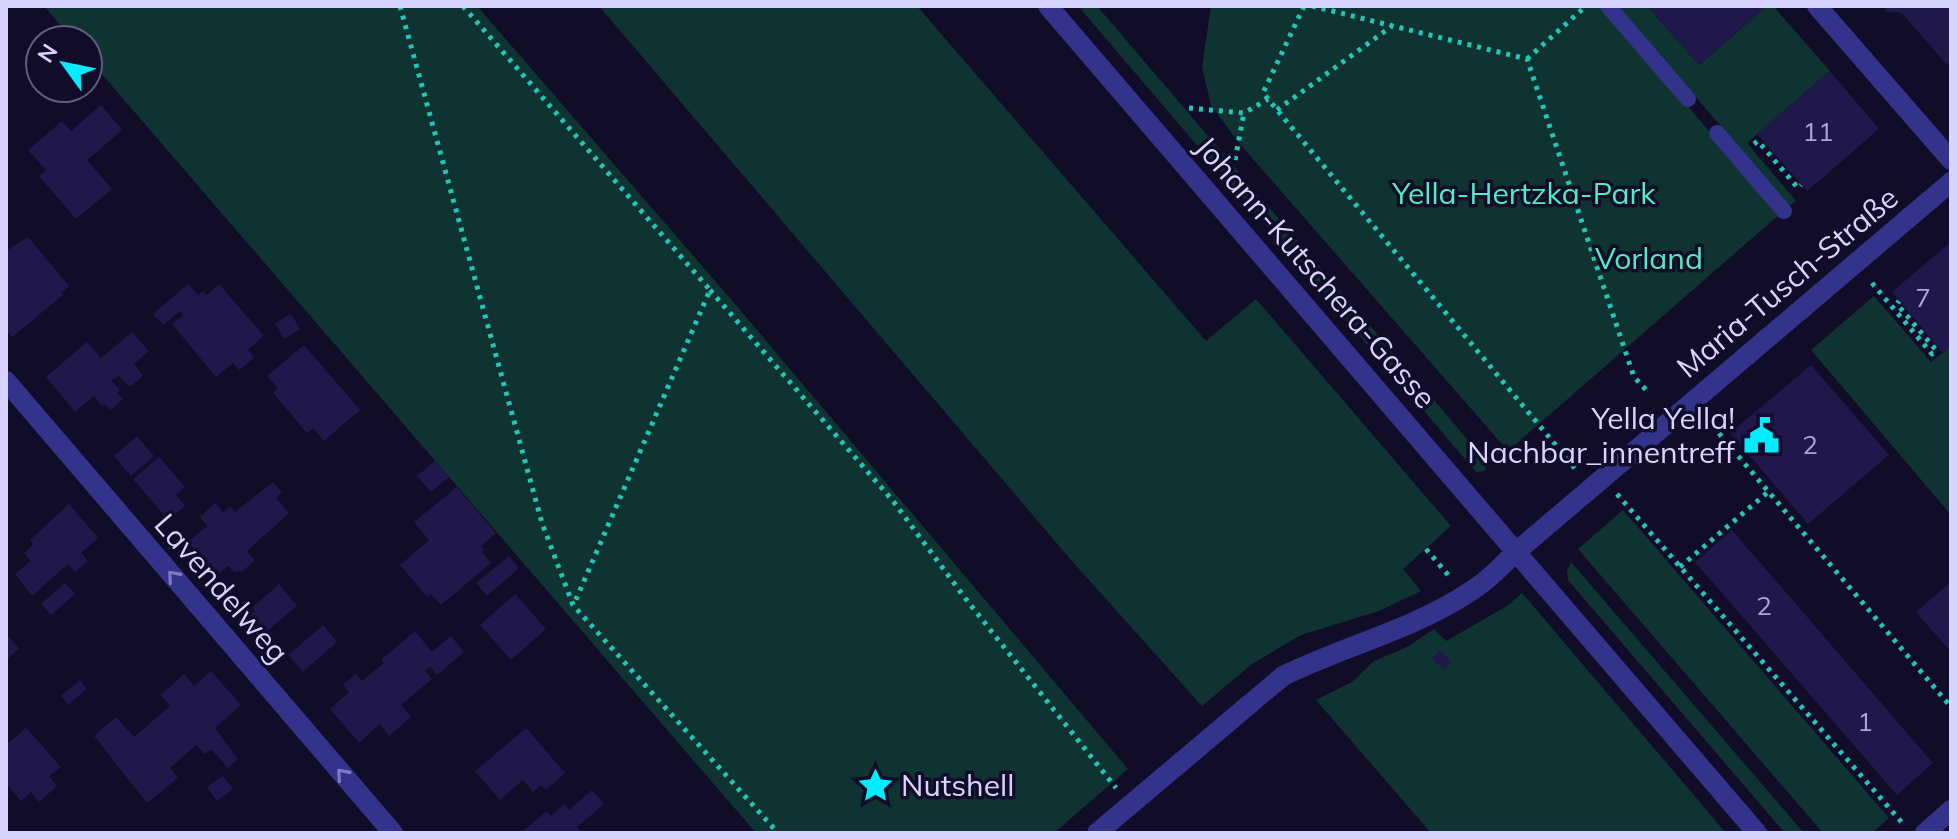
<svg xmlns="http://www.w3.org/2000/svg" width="1957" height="839" viewBox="0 0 1957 839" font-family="Mulish,sans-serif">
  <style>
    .green { fill: #0f3331 }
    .building { fill: #20174b }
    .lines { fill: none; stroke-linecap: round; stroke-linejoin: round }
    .path { stroke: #22c5b7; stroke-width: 5; stroke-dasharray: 4 6; stroke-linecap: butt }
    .service { stroke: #34338c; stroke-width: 16 }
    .minor { stroke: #34338c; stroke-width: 20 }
    .tertiary { stroke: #34338c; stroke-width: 20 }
    .oneway { stroke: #7e7bc0 }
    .labels { text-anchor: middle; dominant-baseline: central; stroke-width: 7; stroke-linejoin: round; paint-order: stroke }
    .number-label { font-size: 26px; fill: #aaa5d2 }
    .park-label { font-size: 30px; fill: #52ecc2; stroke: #110d28 }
    .street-label { font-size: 30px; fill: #d8d4ff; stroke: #110d28 }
    .poi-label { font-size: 30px; fill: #d8d4ff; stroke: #110d28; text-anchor: end }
  </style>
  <rect width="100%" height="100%" fill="#110d28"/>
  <path class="green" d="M 44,6 L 477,6 L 735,304 L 1128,769 L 1054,833 L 756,833 L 88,58 L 88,40 L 73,40 Z
    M 599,6 L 917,6 L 1206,341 L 1256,299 L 1451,526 L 1403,569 L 1421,591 L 1379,611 L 1301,635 L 1252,664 L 1202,706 L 1071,560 Z
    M 1078,6 L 1097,6 L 1480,454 L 1486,464 L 1485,471 L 1476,472 L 1471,466 Z
    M 1211,6 L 1602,6 L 1780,214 L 1508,451 L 1239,143 L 1211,105 L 1202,67 Z
    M 1618,6 L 1651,6 L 1649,8 L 1699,65 L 1767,6 L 1773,6 L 1830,71 L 1747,143 L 1796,201 L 1789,206 Z
    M 1874,296 L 1931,362 L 1951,346 L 1951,515 L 1811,350 Z
    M 1623,510 L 1889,818 L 1872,833 L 1823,833 L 1578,549 Z
    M 1571,562 L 1804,833 L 1785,833 L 1568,580 L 1567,571 Z
    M 1522,593 L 1726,833 L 1431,833 L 1316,700 L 1352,682 L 1374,661 L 1407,647 L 1434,629 L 1446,641 L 1507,606 Z"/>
  <path class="building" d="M 1651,6 L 1767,6 L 1699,65 L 1649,8 Z
    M 1889,6 L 1951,6 L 1951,61 L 1947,65 L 1902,13 L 1884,11 Z
    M 1830,71 L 1879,129 L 1807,191 L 1757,134 Z
    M 101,105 L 122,130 L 87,160 L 112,189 L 76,219 L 39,176 L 46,170 L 28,150 L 62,121 L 71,131 Z
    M 28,237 L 69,286 L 61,293 L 63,295 L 12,337 L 6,330 L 6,251 Z
    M 1951,242 L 1951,346 L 1943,353 L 1892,292 Z
    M 188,284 L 198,295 L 203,291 L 207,295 L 219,284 L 264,336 L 248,350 L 254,358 L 239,370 L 233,363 L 216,377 L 172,324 L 183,315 L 180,311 L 163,325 L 153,314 Z
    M 291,314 L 300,329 L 284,339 L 275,323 Z
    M 132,332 L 149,351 L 134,364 L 143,376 L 130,387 L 119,376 L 111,380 L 120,390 L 117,393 L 123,399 L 110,410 L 105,404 L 102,406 L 94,396 L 75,412 L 46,377 L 87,342 L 101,358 Z
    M 304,345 L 360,410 L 324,441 L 313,428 L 307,433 L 273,393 L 278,388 L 267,376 Z
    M 1811,365 L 1889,455 L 1808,524 L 1730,433 Z
    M 137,436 L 154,456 L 131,476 L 114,456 Z
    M 159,457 L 185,487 L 176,495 L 185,506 L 168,520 L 133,479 Z
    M 435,461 L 449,477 L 431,492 L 417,476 Z
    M 273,482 L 282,493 L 276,498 L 289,513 L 247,551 L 255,560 L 243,571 L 234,572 L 228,566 L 216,576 L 188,542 L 207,526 L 200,517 L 215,503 L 223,512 L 230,506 L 235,512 Z
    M 457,487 L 496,533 L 481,546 L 485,549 L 482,552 L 491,563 L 441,605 L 431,594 L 427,597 L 400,565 L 429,540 L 414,522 Z
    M 69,504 L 98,538 L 81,553 L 88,561 L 75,572 L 68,564 L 32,596 L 15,574 L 31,561 L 24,553 L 33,545 L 30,540 Z
    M 1732,530 L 1933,763 L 1897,795 L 1695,562 Z
    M 509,556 L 519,568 L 487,596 L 476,583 Z
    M 1951,582 L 1951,652 L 1916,612 Z
    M 65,583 L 75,594 L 51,615 L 41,604 Z
    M 279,584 L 297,606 L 265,633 L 250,615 L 255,611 L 252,608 Z
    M 515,594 L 546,629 L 511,660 L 480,625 Z
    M 323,625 L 337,642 L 303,672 L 288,655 Z
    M 415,631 L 432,652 L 451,636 L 464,652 L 437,675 L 430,667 L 425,671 L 432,679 L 401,705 L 411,717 L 389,736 L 380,724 L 359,743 L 330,709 L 349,692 L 343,685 L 355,674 L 362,681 L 384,663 L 381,660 Z
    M 6,633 L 19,649 L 6,660 Z
    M 1440,650 L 1451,662 L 1443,669 L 1432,658 Z
    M 211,671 L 241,705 L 215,728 L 238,759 L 228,768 L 211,749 L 205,754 L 196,745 L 170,768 L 178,778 L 147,803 L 94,736 L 116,717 L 134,737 L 170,706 L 160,695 L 184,674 L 194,686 Z
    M 80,680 L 87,689 L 68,705 L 61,696 Z
    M 26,728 L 61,767 L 49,776 L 57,786 L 39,802 L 31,792 L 21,801 L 6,783 L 6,745 Z
    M 526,728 L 565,773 L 546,790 L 541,785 L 533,792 L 523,780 L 500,800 L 475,771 Z
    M 223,776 L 233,789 L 217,801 L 207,787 Z
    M 592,790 L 604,804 L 577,827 L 582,833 L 521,833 L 547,811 L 551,816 L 564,804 L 569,810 Z"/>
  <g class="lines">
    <path class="path" d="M 400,6 L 542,523 L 573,605 L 778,833
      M 463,6 L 710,290 L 574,604
      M 1304,6 L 1263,93 L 1578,472
      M 1312,6 L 1527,59 L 1634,377 L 1649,393
      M 1527,59 L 1586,6
      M 1189,108 L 1244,113 L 1268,99
      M 1277,110 L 1392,26
      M 1754,144 L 1758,141 L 1798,188 L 1801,185
      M 1235,160 L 1244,113
      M 1872,283 L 1932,354 L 1936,350 L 1897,304 L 1899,301
      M 710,290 L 893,501 L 965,598 L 1116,788
      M 1706,418 L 1951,707
      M 1570,462 L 1582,451
      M 1617,494 L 1904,825
      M 1426,549 L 1449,576
      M 1680,567 L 1768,492"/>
    <path class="service" d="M 1608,6 L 1688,99
      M 1717,133 L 1784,211"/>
    <path class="minor" d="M 1817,6 L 1951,160
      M 6,381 L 393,833
      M 1097,833 L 1283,676 C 1346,645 1416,629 1474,589 C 1490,579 1503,564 1516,552 L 1757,833
      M 1925,833 L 1951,810"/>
    <path class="tertiary" d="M 1048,6 L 1516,552 L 1951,182"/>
  </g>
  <defs><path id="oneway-chevron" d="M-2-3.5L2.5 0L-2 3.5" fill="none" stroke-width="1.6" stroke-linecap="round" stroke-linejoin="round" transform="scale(2)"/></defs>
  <g class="oneway">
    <use href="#oneway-chevron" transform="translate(173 576) rotate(-131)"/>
    <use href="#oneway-chevron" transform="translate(342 774) rotate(-131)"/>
  </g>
  <defs>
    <symbol id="civic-bare" viewBox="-9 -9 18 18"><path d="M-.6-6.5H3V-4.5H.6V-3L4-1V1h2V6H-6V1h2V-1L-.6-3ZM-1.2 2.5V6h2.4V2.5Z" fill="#00ecff" stroke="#110d28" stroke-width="2.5" paint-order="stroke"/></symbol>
    <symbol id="sight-bare" viewBox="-9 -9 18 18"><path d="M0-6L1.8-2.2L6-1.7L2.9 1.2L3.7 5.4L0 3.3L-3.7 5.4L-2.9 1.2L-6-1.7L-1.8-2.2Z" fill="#00ecff" stroke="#110d28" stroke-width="2.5" paint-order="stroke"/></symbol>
  </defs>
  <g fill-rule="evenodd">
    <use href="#civic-bare" x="1736" y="410" width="51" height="51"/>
    <use href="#sight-bare" x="850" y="760" width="51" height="51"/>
  </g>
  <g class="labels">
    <g class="number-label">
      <text x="1818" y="131">11</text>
      <text x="1923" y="297">7</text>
      <text x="1810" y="444">2</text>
      <text x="1764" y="605">2</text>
      <text x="1865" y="721">1</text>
    </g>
    <g class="park-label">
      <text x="1524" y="193">Yella-Hertzka-Park</text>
      <text x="1649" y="258">Vorland</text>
    </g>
    <g class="street-label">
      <text transform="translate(1316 272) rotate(49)">Johann-Kutschera-Gasse</text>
      <text transform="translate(1787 282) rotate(-40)">Maria-Tusch-Straße</text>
      <text transform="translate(222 588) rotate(49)">Lavendelweg</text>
    </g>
    <g class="poi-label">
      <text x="1735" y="418">Yella Yella!<tspan x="1735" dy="34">Nachbar_innentreff</tspan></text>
      <text x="901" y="785" text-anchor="start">Nutshell</text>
    </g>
  </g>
  <rect width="1957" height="839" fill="none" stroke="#d8d4ff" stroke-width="16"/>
  <g transform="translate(64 64) rotate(303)"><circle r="38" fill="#110d28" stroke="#615d7e" stroke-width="2"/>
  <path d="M0-6L14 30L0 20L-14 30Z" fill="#00ecff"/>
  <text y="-12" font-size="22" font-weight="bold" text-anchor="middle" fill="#d8d4ff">N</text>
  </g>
</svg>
